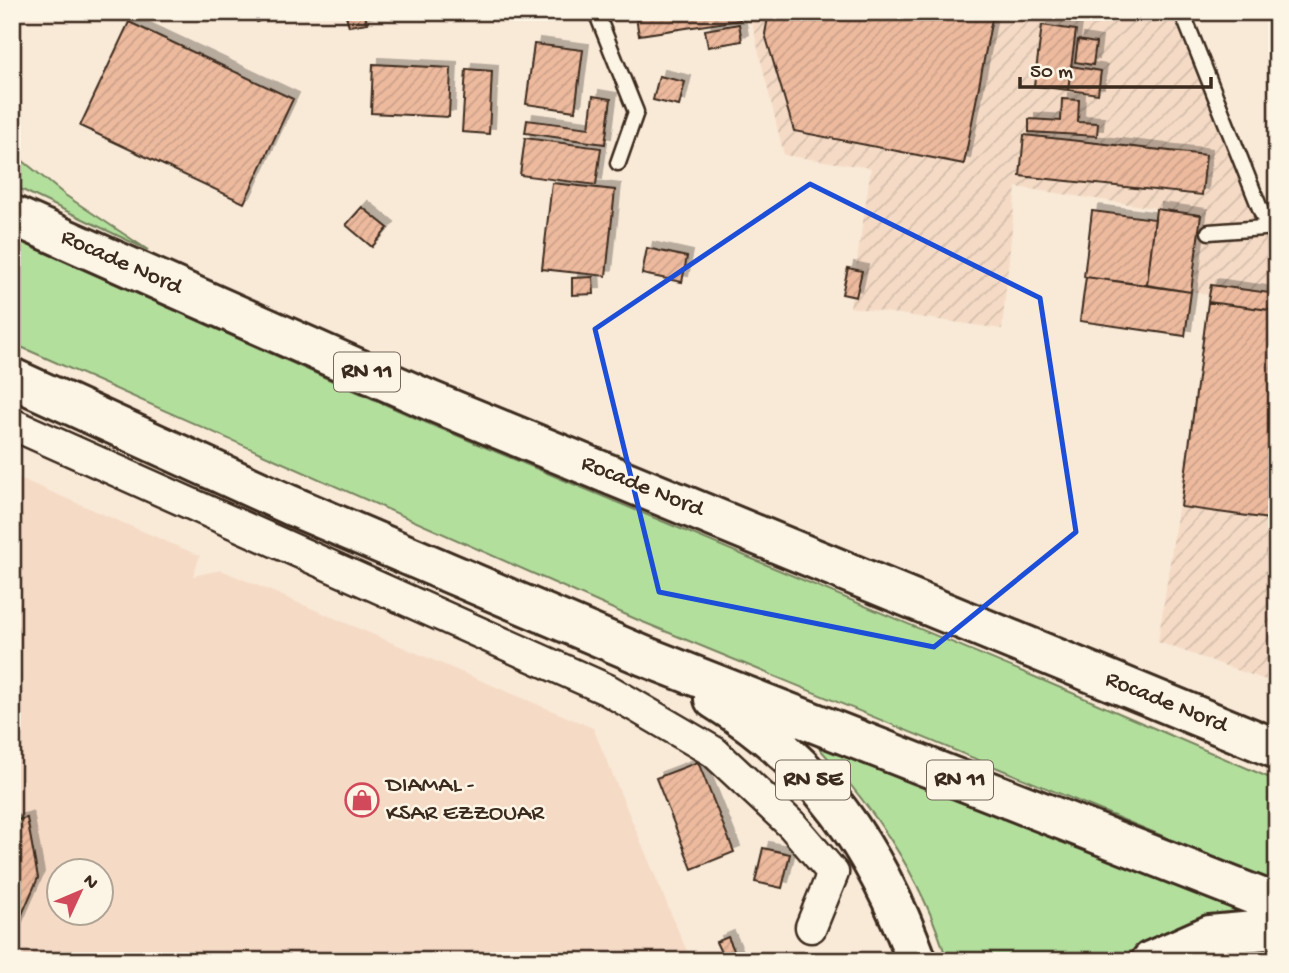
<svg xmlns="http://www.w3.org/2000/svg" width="1289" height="973" viewBox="0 0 1289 973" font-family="'Gochi Hand',sans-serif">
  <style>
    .built { fill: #f5dbc6; fill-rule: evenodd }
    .industrial { fill: url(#industrial-furrows) }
    .grass { fill: #b3df9d; stroke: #77845e; stroke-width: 2 }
    .building { fill: url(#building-hatch); stroke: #3b2a1e; stroke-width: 2; filter: url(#shadow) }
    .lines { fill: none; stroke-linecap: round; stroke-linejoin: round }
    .lane-casing { stroke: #3b2a1e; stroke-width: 19 }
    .street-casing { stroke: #3b2a1e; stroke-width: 35 }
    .highway-casing { stroke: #3b2a1e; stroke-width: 44 }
    .lane { stroke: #fcf5e5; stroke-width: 14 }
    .street { stroke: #fcf5e5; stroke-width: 30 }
    .highway { stroke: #fcf5e5; stroke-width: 38 }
    .marked { fill: none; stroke: #1d4ed8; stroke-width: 5; stroke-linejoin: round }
    .labels { text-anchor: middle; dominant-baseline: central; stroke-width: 5; stroke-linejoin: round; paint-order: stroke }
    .shield { fill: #fcf5e5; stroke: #75675a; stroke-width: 2 }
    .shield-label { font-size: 23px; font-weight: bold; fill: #3b2a1e }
    .street-label { font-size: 24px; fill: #3b2a1e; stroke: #fcf5e5 }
    .poi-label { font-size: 24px; fill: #3b2a1e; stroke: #fcf5e5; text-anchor: start }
  </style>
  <defs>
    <pattern id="industrial-furrows" width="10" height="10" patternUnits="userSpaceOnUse" patternTransform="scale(1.75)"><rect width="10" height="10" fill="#f5dbc6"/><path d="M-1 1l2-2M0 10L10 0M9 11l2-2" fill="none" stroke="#d3bcaa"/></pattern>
    <pattern id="building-hatch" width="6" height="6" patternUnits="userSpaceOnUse" patternTransform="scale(1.75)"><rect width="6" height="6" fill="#edba9e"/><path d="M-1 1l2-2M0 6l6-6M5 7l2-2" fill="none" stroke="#cca088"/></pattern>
    <filter id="shadow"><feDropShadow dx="6" dy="-6" stdDeviation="0" flood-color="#0004"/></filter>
  </defs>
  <rect width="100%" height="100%" fill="#f9e9d7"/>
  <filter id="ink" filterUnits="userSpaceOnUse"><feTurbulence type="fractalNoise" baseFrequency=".0143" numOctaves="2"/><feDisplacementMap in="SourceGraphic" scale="14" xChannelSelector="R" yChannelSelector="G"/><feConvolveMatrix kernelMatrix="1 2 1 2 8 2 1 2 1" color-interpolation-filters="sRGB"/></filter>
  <g filter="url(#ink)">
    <path class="built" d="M 12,475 L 200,556 L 193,576 L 221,570 L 593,728 L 691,961 L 12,961 ZM 60,872 L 102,872 L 102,914 L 60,914 Z"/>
    <path class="industrial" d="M 749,12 L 1171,12 L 1254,216 L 1277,219 L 1277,684 L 1158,642 L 1210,296 L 1193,291 L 1201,215 L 1016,187 L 1002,329 L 850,307 L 871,168 L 784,155 Z"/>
    <path class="grass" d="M 12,152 L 65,195 L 148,250 L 12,185 Z
      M 12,238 L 420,420 L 1035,677 L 1277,781 L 1277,883 L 638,620 L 12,343 Z
      M 809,737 L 1252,913 L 1194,919 L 1149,939 L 1118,961 L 947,961 C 922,874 870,803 809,737 Z
      M 1277,939 L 1277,961 L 1183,961 Z"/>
    <path class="building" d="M 252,12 L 277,12 L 257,22 Z
      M 345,12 L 364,12 L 367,23 L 349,26 Z
      M 635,12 L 739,12 L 740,20 L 639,35 Z
      M 769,12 L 993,13 L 964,164 L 794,131 L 765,34 Z
      M 129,22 L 293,99 L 244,203 L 80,126 Z
      M 739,24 L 742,41 L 708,47 L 705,30 Z
      M 1042,25 L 1076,30 L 1068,90 L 1034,86 Z
      M 1078,40 L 1096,43 L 1093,65 L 1075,62 Z
      M 534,44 L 583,50 L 575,111 L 526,104 Z
      M 373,64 L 451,68 L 449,117 L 371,113 Z
      M 1071,66 L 1101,71 L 1098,94 L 1068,90 Z
      M 466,69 L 492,71 L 489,134 L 462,132 Z
      M 659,76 L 685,82 L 679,106 L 653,100 Z
      M 593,96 L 611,99 L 605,144 L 525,133 L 527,120 L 589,128 Z
      M 1062,99 L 1079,100 L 1078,122 L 1098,123 L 1097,136 L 1029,132 L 1029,119 L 1061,121 Z
      M 1024,135 L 1206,155 L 1202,195 L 1020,176 Z
      M 525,138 L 601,148 L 596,185 L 520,175 Z
      M 552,183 L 615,190 L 606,276 L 542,269 Z
      M 362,207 L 388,228 L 372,247 L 346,225 Z
      M 1156,209 L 1201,215 L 1191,292 L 1147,285 Z
      M 1092,211 L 1155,219 L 1147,285 L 1084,277 Z
      M 647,248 L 687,257 L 682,282 L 642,274 Z
      M 848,268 L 862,271 L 856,297 L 842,294 Z
      M 593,277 L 594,294 L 572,295 L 572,278 Z
      M 1086,277 L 1191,292 L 1185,336 L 1080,321 Z
      M 1211,285 L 1277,294 L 1277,311 L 1208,302 Z
      M 1208,302 L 1277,311 L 1277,520 L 1181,507 Z
      M 698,762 L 734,852 L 692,869 L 656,778 Z
      M 27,818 L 38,878 L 12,937 L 12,821 Z
      M 763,848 L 790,854 L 782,888 L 755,882 Z
      M 728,937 L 739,961 L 725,961 L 716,942 Z"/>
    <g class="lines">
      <defs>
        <path id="lane" d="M 596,12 L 636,112 L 618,163
          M 1182,12 L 1267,226
          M 1209,232 L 1277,227"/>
        <path id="street" d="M 12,424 L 608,690 L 714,752 L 792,825 L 833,873 L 811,927"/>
        <path id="highway" d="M 12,215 L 431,401 L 1277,749
          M 12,378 L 290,505 L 644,656 L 1277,904
          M 714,699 C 818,763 876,848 917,961
          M 1151,961 L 1210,935 L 1277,929"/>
      </defs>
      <use href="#lane" class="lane-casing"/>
      <use href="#street" class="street-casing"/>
      <use href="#highway" class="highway-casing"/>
      <use href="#lane" class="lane"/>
      <use href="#street" class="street"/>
      <use href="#highway" class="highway"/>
    </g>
  </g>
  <path class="marked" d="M 810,184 L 1040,298 L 1076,532 L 934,647 L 659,592 L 595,329 Z"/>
  <defs>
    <symbol id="shop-ring" viewBox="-11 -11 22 22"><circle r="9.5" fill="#fcf5e5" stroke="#d1495b" stroke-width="1.5"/><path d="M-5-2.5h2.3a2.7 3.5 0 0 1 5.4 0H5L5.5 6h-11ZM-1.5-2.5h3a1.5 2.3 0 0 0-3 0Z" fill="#d1495b"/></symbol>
  </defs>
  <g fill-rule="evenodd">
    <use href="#shop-ring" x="343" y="781" width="38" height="38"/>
  </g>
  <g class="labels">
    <g class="shield">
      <rect x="334" y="352.5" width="66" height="39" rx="5"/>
      <rect x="776" y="760.5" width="74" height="39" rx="5"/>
      <rect x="927" y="760.5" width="66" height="39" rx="5"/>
    </g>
    <g class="shield-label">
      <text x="367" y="372">RN 11</text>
      <text x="813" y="780">RN 5E</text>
      <text x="960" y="780">RN 11</text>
    </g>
    <g class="street-label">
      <text transform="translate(121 263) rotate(24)">Rocade Nord</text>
      <text transform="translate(642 487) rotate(22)">Rocade Nord</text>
      <text transform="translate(1166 703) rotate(22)">Rocade Nord</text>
    </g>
    <g class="poi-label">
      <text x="386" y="786">DIAMAL -<tspan x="386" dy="28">KSAR EZZOUAR</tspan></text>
    </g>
  </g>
  <rect width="1289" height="973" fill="none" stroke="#fcf5e5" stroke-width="42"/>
  <rect x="21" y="21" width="1247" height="931" fill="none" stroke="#3b2a1e" stroke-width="2.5" filter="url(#ink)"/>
  <g transform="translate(80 892) rotate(46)"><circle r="33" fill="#fcf5e5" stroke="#afa495" stroke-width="2"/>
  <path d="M0-5L12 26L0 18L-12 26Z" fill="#d1495b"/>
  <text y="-10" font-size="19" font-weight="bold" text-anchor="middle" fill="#3b2a1e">N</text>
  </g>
  <path d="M1020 77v10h191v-10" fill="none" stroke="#3b2a1e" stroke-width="3.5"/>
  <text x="1030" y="77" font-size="21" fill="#3b2a1e" stroke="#fcf5e5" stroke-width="5" paint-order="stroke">50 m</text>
</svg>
